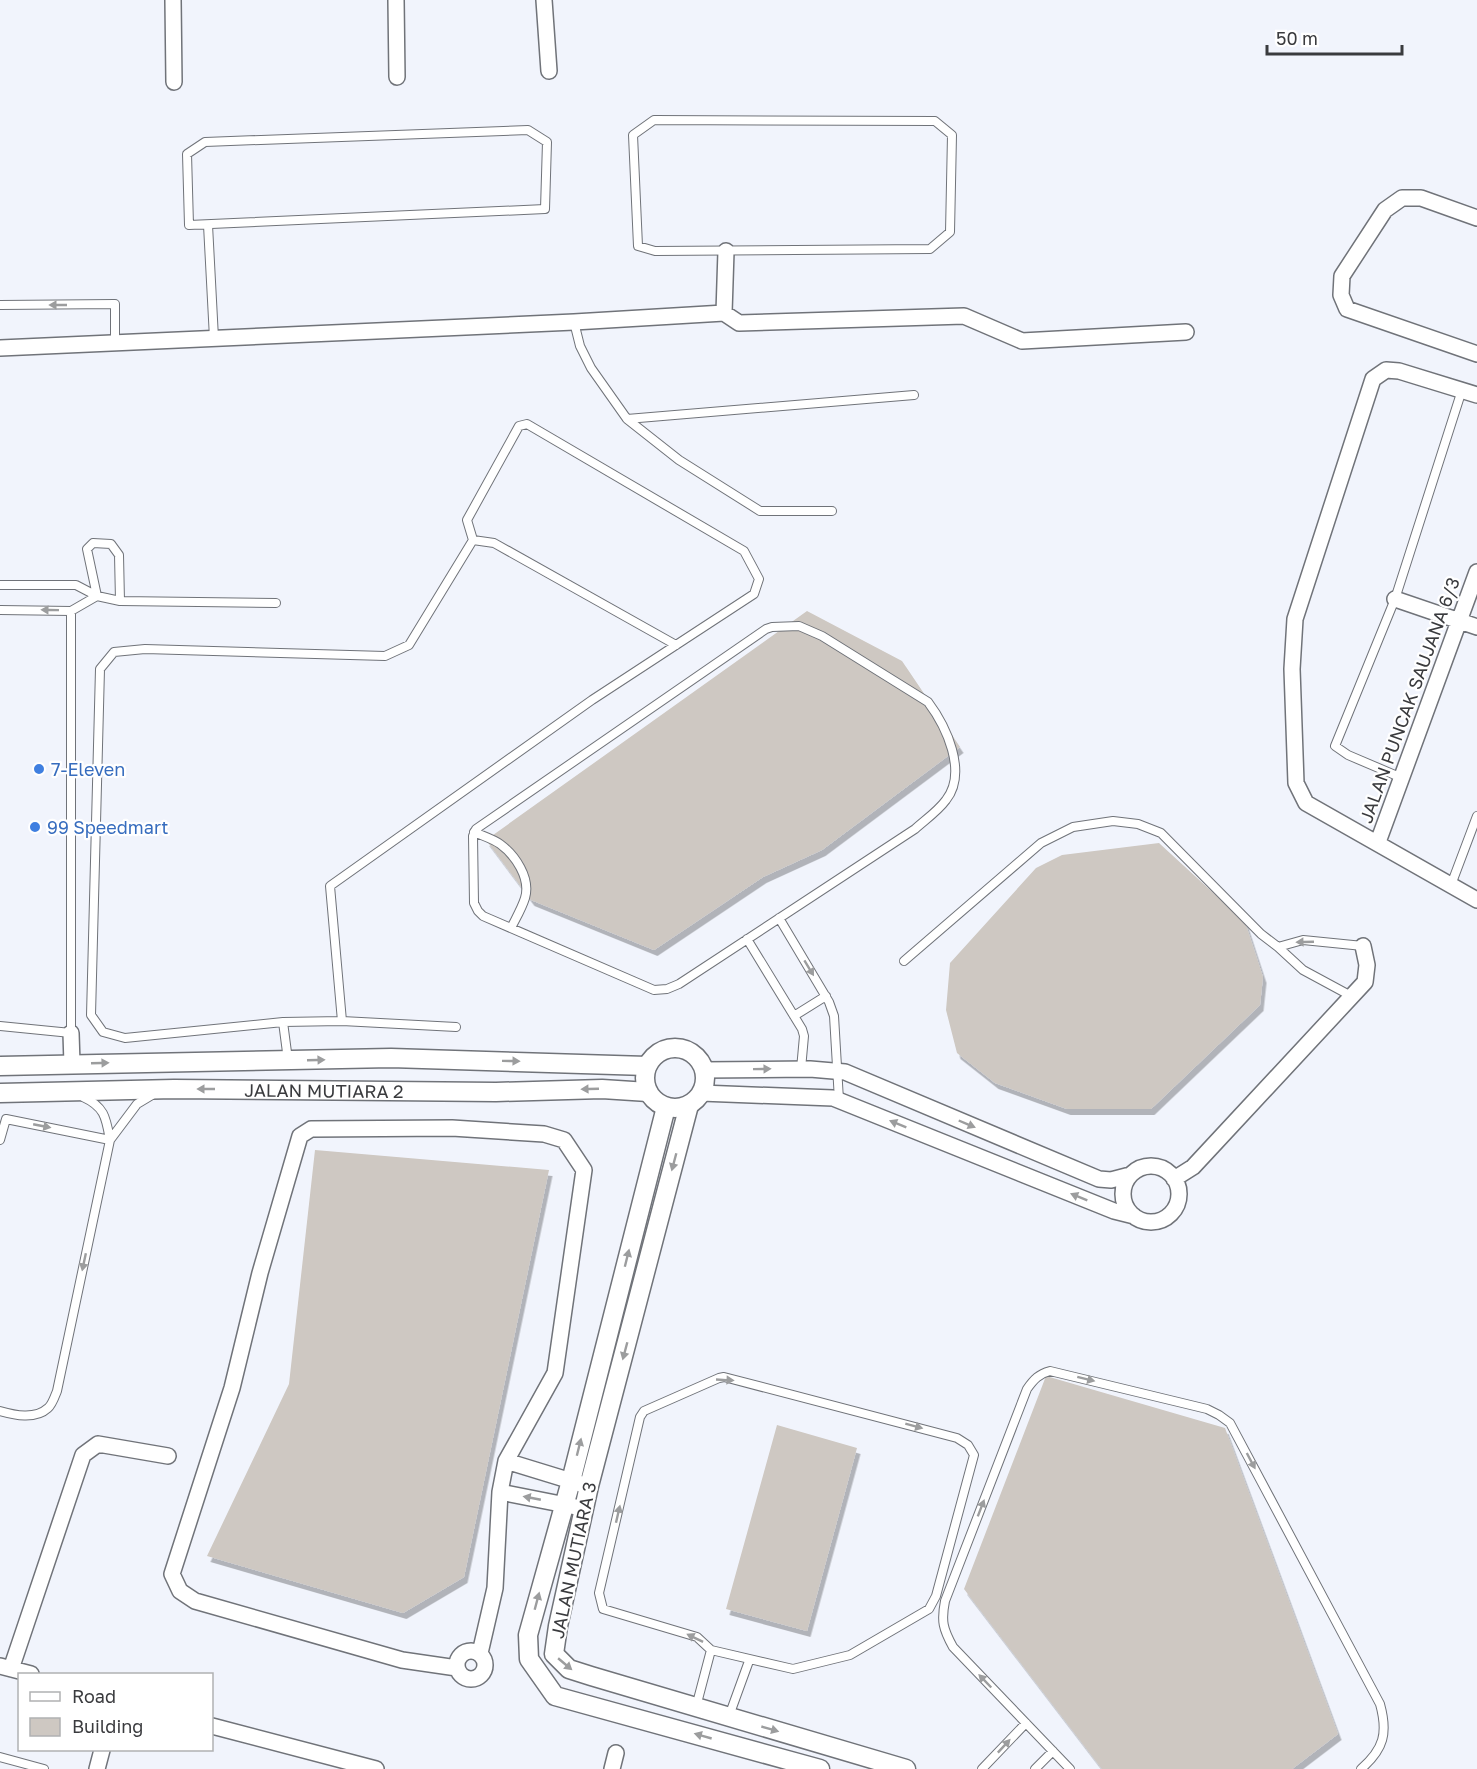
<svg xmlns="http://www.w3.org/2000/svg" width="1477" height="1769" viewBox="0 0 1477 1769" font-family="'Golos Text',sans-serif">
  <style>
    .building { fill: #cec8c2; filter: url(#shadow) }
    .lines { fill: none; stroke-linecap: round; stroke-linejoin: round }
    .service-casing { stroke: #707379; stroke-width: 10 }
    .minor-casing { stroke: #707379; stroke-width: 18 }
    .tertiary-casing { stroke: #707379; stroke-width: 21 }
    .service { stroke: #fff; stroke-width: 8 }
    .minor { stroke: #fff; stroke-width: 15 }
    .tertiary { stroke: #fff; stroke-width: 18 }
    .oneway { fill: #9c9d9e }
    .shop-dot { fill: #3f7fe0; stroke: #fff; stroke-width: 2 }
    .labels { text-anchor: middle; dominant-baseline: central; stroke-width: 4.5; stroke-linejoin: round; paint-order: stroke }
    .street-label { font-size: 18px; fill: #3a3b3e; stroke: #fff }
    .shop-label { font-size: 18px; fill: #366cbe; stroke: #fff; text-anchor: start }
  </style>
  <defs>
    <filter id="shadow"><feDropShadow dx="3.5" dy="6" stdDeviation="0" flood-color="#0004"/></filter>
  </defs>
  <rect width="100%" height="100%" fill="#f1f4fc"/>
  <path class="building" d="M 807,611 L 902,661 L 960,747 L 822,850 L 763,877 L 654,950 L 531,900 L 486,840 Z
    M 1159,843 L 1245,922 L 1263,977 L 1260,1005 L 1151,1109 L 1067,1109 L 995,1083 L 957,1053 L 946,1010 L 950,963 L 1036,868 L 1062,855 Z
    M 315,1150 L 549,1170 L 464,1577 L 403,1613 L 207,1556 L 289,1384 Z
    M 1046,1376 L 1225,1428 L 1338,1734 L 1292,1769 L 1102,1769 L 964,1589 Z
    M 777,1425 L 857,1448 L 807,1631 L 726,1609 Z"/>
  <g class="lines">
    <defs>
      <path id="service" d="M 654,120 L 935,121 L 952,135 L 950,232 L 930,249 L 655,251 L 638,246 L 633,135 Z
        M 528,130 L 547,142 L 545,209 L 189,225 L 187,154 L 205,142 Z
        M 208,225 L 214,338
        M 0,305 L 115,304 L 115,342
        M 574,322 L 580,346 L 591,368 L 627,419 L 914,395
        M 627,419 L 679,460 L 760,511 L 832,511
        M 473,540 L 494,543 L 676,645
        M 0,585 L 76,585 L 97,596 L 120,601 L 276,603
        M 97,596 L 87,549 L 93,543 L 111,544 L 119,555 L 120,601
        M 0,610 L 71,611 L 97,596
        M 799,626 L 822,636 L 928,702 C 946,726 968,772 946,800 C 938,811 925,820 915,829 L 679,984 L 667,989 L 654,990 L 483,916 L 478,911 L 474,903 L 473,836 L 476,829 L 766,629 L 772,627 Z
        M 1402,778 L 1348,755 L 1335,746 L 1395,599 L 1462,390
        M 474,832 C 483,836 493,839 500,844 C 515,855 531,878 525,898 C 522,908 516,918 511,928
        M 1451,885 L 1477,816
        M 779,918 L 829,1002 L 834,1016 L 839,1100
        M 747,939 L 802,1029 L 804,1036 L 801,1069
        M 904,961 L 1041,843 L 1073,827 L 1113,821 L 1138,824 L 1161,833 L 1261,934 L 1278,947
        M 1353,997 L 1303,970 L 1278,947 L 1303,940 L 1363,946
        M 794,1016 L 826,996
        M 342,1021 L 456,1027
        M 283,1022 L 342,1021 L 330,886 L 592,700 L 754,594 L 759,579 L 744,551 L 527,424 L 519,426 L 467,520 L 473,540 L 409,645 L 385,656 L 145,649 L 114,652 L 100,669 L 91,1015 L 103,1032 L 125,1038 L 283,1022 L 288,1060
        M 0,1026 L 71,1033 L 71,611
        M 83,1097 C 105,1107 106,1118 110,1140 L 137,1104 L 152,1095
        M 0,1140 L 6,1119 L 110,1140 L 57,1391 C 55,1396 52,1405 48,1408 C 35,1420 14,1415 0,1411
        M 696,1707 L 711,1650 L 697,1637 L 603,1609 L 599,1593 L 640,1417 L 644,1411 L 719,1378 L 724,1377 L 957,1438 L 968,1445 L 974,1455 L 936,1596 L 929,1609 L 850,1655 L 793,1669 L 711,1650
        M 729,1716 L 749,1661
        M 0,1757 L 44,1769
        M 982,1769 L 1026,1723
        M 1035,1769 L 1053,1751
        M 1070,1769 L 953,1647 C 943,1629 941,1621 945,1601 L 1027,1389 C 1034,1379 1039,1374 1050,1371 L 1207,1409 L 1219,1415 L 1230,1423 L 1380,1704 C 1388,1733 1384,1749 1361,1769"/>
      <path id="minor" d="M 173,0 L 174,82
        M 396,0 L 397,77
        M 544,0 L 549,71
        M 1477,218 L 1421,198 L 1402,198 L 1385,210 L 1342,276 L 1341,295 L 1347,309 L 1477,354
        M 724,313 L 726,251
        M 0,348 L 574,322 L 724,313 L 739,323 L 964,316 L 1022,341 L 1186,332
        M 1477,395 L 1399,371 L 1386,370 L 1373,379 L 1295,619 L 1292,669 L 1296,783 L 1306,803 L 1477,900
        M 1395,599 L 1477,627
        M 1378,842 L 1477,572
        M 71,1033 L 72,1064
        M 703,1070 L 810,1069 L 845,1072 L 1099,1179 L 1111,1180 L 1130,1175
        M 701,1093 L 833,1098 L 1114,1211 L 1134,1216
        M1123 1194a28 28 0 1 1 56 0a28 28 0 1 1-56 0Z
        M 1174,1179 L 1193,1167 L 1365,982 L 1367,965 L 1363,946
        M 506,1461 L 581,1484
        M 500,1492 L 576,1507
        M457 1665a14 14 0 1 1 28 0a14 14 0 1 1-28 0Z
        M 0,1666 L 31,1674
        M 457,1668 L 402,1660 L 195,1601 L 180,1591 L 172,1574 L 232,1388 L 260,1273 L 300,1136 L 311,1129 L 452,1128 L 544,1134 L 564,1140 L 584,1170 L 555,1373 L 506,1461 L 500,1492 L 495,1588 L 480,1653
        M 11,1669 L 83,1455 L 98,1444 L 168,1456
        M 212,1726 L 376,1769
        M 97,1769 L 102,1750
        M 612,1769 L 616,1753"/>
      <g id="tertiary">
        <circle cx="675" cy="1078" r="30"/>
        <path d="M 0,1066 L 391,1058 L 647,1066"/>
        <path id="s1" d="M 0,1093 L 174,1089 L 496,1092 L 602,1089 L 648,1092"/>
        <path d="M 689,1105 L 589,1486 L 558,1626 L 554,1654 L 569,1669 L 591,1676 L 906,1769"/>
        <path d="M 666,1107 L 571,1481 L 528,1635 L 529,1659 L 555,1696 L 820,1769"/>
      </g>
    </defs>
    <use href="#service" class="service-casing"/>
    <use href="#minor" class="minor-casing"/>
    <use href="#tertiary" class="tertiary-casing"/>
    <use href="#service" class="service"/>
    <use href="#minor" class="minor"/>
    <use href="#tertiary" class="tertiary"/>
  </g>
  <defs><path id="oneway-solid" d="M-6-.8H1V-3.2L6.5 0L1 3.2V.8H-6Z" transform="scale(1.5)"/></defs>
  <g class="oneway">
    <use href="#oneway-solid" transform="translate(58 305) rotate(180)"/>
    <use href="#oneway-solid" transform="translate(50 610) rotate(-179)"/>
    <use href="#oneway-solid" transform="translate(1305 942) rotate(178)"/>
    <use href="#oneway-solid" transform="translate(809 968) rotate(59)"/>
    <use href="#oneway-solid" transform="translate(316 1060) rotate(-2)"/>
    <use href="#oneway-solid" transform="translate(511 1061) rotate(1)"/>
    <use href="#oneway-solid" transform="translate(100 1063) rotate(-2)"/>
    <use href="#oneway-solid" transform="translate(762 1069) rotate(-1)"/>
    <use href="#oneway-solid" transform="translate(206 1089) rotate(180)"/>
    <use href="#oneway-solid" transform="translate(590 1089) rotate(178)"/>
    <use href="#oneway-solid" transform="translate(898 1124) rotate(-158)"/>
    <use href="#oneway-solid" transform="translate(967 1124) rotate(23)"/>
    <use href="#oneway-solid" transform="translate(42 1126) rotate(11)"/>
    <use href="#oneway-solid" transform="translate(674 1162) rotate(105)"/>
    <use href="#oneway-solid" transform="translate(1079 1197) rotate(-158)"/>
    <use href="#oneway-solid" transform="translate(627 1258) rotate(-76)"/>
    <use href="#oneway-solid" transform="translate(84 1262) rotate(102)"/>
    <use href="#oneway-solid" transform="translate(625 1351) rotate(105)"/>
    <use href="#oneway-solid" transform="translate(1086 1379) rotate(14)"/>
    <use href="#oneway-solid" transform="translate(725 1380) rotate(3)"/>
    <use href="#oneway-solid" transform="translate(914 1426) rotate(15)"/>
    <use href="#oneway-solid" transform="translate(579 1447) rotate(-76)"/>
    <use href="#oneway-solid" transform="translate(1251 1461) rotate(62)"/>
    <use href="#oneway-solid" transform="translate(532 1498) rotate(-169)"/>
    <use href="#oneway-solid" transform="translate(981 1508) rotate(-69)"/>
    <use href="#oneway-solid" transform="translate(618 1514) rotate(-77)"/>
    <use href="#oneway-solid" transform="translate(537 1601) rotate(-75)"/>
    <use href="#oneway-solid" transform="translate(695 1638) rotate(-154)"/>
    <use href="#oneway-solid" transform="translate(565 1664) rotate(40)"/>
    <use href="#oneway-solid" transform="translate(985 1681) rotate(-134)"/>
    <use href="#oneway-solid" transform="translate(770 1729) rotate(16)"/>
    <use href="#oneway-solid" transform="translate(703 1736) rotate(-164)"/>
    <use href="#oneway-solid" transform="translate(1004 1746) rotate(-47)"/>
  </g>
  <g class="shop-dot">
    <circle cx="39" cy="769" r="6"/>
    <circle cx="35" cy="827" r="6"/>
  </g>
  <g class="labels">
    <g class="street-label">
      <text transform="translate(1409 700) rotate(-70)">JALAN PUNCAK SAUJANA 6/3</text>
      <text stroke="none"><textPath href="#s1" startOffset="324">JALAN MUTIARA 2</textPath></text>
      <text transform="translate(573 1560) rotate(-78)">JALAN MUTIARA 3</text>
    </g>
    <g class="shop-label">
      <text x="51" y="769">7-Eleven</text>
      <text x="47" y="827">99 Speedmart</text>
    </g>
  </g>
  <rect x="18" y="1673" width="195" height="78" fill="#ffffff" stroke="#b0b1b2" stroke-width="1.5"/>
  <rect x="30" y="1692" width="30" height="9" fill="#ffffff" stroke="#b0b1b2" stroke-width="1.5"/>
  <text x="72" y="1703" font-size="18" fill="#3a3b3e">Road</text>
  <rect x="30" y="1718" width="30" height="18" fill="#cec8c2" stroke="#b0b1b2" stroke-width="1.5"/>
  <text x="72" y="1733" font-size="18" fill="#3a3b3e">Building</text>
  <path d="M1267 45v9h135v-9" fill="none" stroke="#3a3b3e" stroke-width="3"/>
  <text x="1276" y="45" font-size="18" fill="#3a3b3e" stroke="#ffffff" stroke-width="4.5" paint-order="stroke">50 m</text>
</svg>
